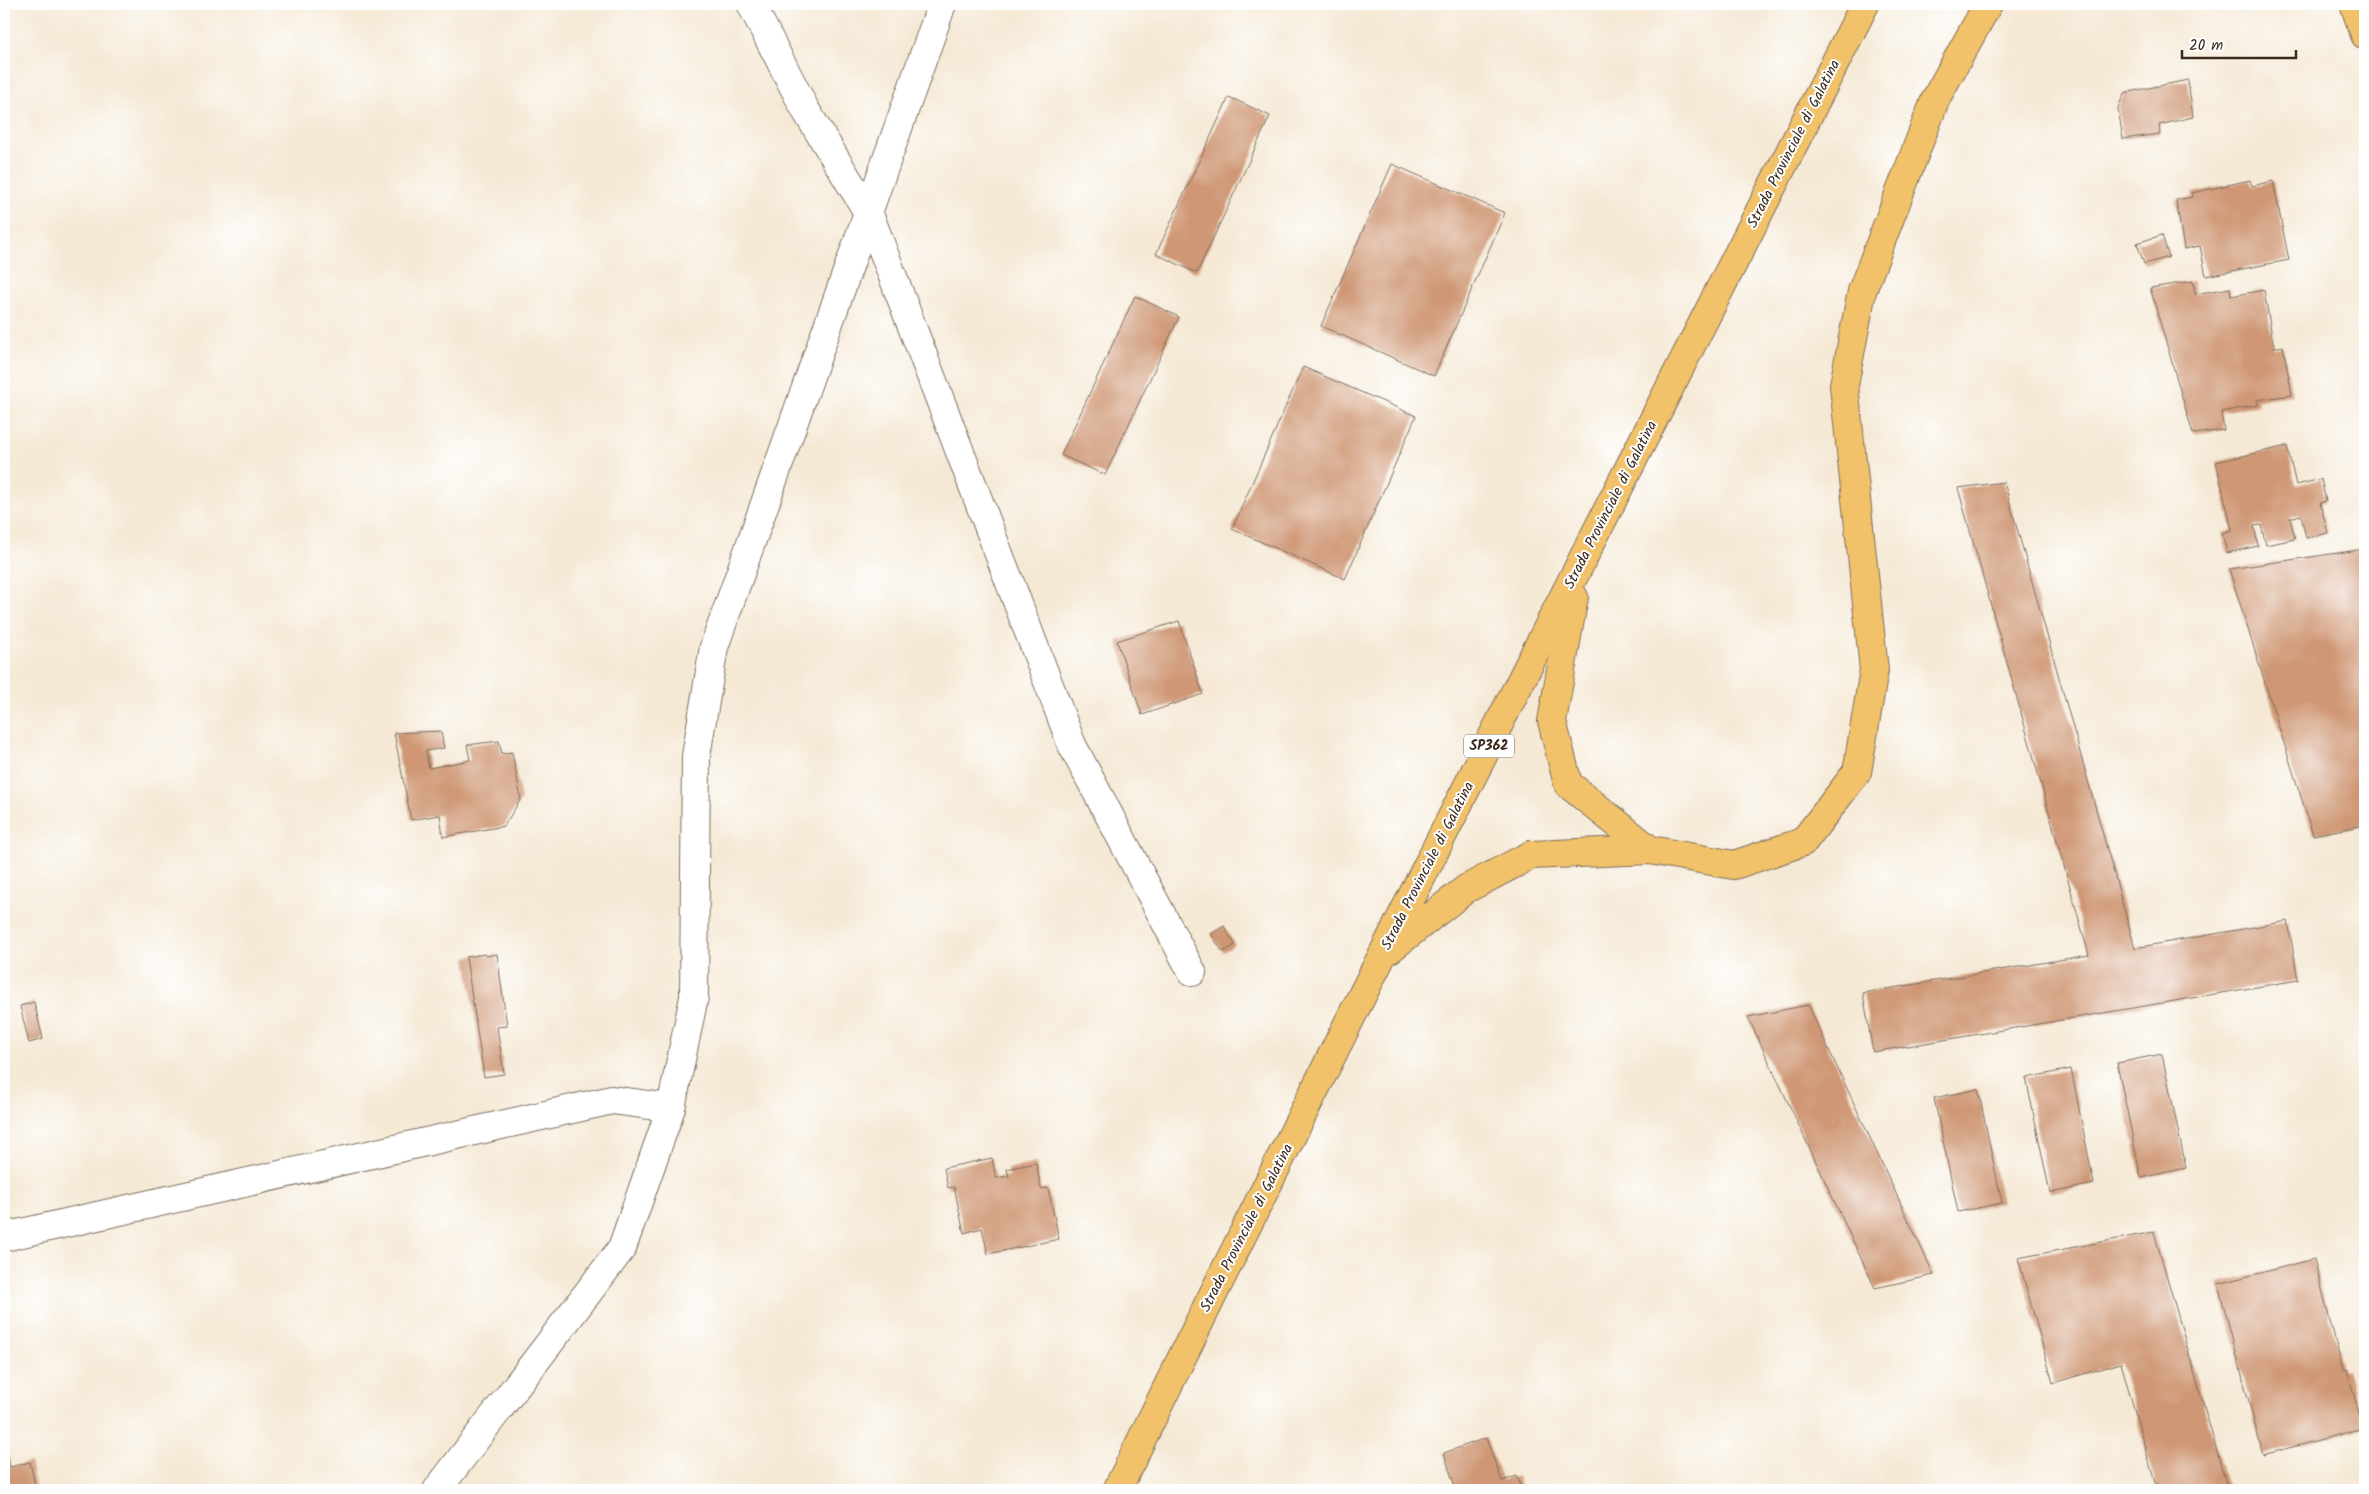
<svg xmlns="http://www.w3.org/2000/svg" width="2369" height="1494" viewBox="0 0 2369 1494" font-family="Kalam,sans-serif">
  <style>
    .building { fill: #cf9775 }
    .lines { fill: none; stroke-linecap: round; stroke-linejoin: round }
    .minor-casing { stroke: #7c6d5e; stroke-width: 30 }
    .major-casing { stroke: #7c6d5e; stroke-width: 30 }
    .minor { stroke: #fff; stroke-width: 28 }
    .major { stroke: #f2c26a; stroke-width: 28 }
    .labels { text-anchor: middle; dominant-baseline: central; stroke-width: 4; stroke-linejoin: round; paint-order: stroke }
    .shield { fill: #fff; stroke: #766a62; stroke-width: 1 }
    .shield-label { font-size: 14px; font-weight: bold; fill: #3b2a1e }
    .street-label { font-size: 15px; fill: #3b2a1e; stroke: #fff }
  </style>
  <rect width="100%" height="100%" fill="#fff"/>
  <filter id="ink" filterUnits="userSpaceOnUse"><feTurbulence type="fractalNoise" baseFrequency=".02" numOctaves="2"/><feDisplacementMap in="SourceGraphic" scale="10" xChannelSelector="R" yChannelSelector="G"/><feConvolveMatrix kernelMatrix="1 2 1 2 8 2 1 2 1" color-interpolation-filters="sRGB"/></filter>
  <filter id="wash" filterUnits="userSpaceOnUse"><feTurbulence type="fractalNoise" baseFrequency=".0096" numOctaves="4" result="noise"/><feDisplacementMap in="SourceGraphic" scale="20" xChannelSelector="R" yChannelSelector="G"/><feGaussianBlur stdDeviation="1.12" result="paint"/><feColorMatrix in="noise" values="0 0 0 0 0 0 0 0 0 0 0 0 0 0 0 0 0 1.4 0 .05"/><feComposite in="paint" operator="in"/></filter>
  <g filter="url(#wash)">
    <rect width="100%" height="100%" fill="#f5e9d5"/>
    <g id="blocks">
      <path class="building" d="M 2188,80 L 2193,117 L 2159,125 L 2160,134 L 2123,139 L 2118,108 L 2124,93 Z
        M 1229,97 L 1270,116 L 1197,273 L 1156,254 Z
        M 1392,164 L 1505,213 L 1434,376 L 1321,326 Z
        M 2250,180 L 2252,186 L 2273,181 L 2289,260 L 2206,276 L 2200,246 L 2184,249 L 2176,200 L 2193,197 L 2192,193 Z
        M 2162,235 L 2169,257 L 2144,264 L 2137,243 Z
        M 2193,281 L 2195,294 L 2230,288 L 2231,296 L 2264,290 L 2274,348 L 2283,346 L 2292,395 L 2257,400 L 2258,405 L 2221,412 L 2224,430 L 2193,434 L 2150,288 Z
        M 1135,296 L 1179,317 L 1105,475 L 1061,455 Z
        M 1303,367 L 1416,416 L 1345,579 L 1232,529 Z
        M 2287,446 L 2296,485 L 2321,479 L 2326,501 L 2320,503 L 2328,533 L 2306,538 L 2301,515 L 2290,518 L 2295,539 L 2266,545 L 2261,525 L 2254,526 L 2258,546 L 2227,553 L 2222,533 L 2232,530 L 2216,462 Z
        M 2004,482 L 2135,948 L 2288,921 L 2298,980 L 1873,1052 L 1863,993 L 2089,955 L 1958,488 Z
        M 2365,549 L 2365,825 L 2313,835 L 2229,569 Z
        M 1179,621 L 1203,694 L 1142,715 L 1117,641 Z
        M 441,731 L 444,748 L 426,751 L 429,768 L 470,760 L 467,745 L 499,741 L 502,754 L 512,752 L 521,799 L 504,826 L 443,837 L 440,815 L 411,820 L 394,733 Z
        M 1224,926 L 1235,945 L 1223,952 L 1211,934 Z
        M 485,954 L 486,956 L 497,954 L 507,1026 L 497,1027 L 504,1074 L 484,1077 L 466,957 Z
        M 34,1002 L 43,1039 L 29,1043 L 20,1006 Z
        M 1808,1005 L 1934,1275 L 1875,1288 L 1748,1017 Z
        M 2162,1054 L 2186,1168 L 2141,1178 L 2117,1063 Z
        M 2071,1069 L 2094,1184 L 2050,1193 L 2026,1078 Z
        M 1978,1089 L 2002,1203 L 1958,1212 L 1934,1098 Z
        M 992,1158 L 996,1178 L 1009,1176 L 1007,1169 L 1036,1163 L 1041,1189 L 1048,1188 L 1059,1239 L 988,1254 L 982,1228 L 964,1233 L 954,1187 L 948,1188 L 944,1168 Z
        M 2154,1232 L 2228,1490 L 2157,1490 L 2121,1363 L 2053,1383 L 2018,1258 Z
        M 2314,1259 L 2343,1370 L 2347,1369 L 2363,1428 L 2263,1455 L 2218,1284 Z
        M 1486,1438 L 1502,1481 L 1517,1476 L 1522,1490 L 1456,1490 L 1444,1453 Z
        M 5,1439 L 10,1467 L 30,1462 L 36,1490 L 4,1490 Z"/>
    </g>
  </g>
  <g filter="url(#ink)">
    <use href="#blocks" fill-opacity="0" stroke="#7c6d5e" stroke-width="1"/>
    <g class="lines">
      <defs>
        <path id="minor" d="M 751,4 L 805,109 L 869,214 L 1072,745 L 1192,972
          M 4,1237 L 612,1100 L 671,1108
          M 437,1490 L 622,1248 L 671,1108 L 694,997 L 696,756 L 714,647 L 942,4"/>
        <path id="major" d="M 2354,4 L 2365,35
          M 1574,597 L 1552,721 L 1568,784 L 1650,850
          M 1390,949 L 1466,889 L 1531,855 L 1650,850 L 1734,865 L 1803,842 L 1857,772 L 1874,670 L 1844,385 L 1862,291 L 1936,98 L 1988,4
          M 1117,1490 C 1360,992 1614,498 1865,4"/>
      </defs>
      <use href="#minor" class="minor-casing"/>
      <use href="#major" class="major-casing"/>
      <use href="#minor" class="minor"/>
      <use href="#major" class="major"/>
    </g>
  </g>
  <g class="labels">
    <rect class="shield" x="1464" y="734.5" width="50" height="23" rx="4"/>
    <g class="shield-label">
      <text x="1489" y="746">SP362</text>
    </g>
    <g class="street-label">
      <text transform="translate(1794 144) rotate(-63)">Strada Provinciale di Galatina</text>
      <text transform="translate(1611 505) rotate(-63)">Strada Provinciale di Galatina</text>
      <text transform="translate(1428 866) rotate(-63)">Strada Provinciale di Galatina</text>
      <text transform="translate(1247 1228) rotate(-63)">Strada Provinciale di Galatina</text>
    </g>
  </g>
  <rect width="2369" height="1494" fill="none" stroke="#fff" stroke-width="20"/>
  <path d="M2182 50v8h114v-8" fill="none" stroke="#3b2a1e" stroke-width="2.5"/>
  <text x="2189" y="50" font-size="15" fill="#3b2a1e" stroke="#ffffff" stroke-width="4" paint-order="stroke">20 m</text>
</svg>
